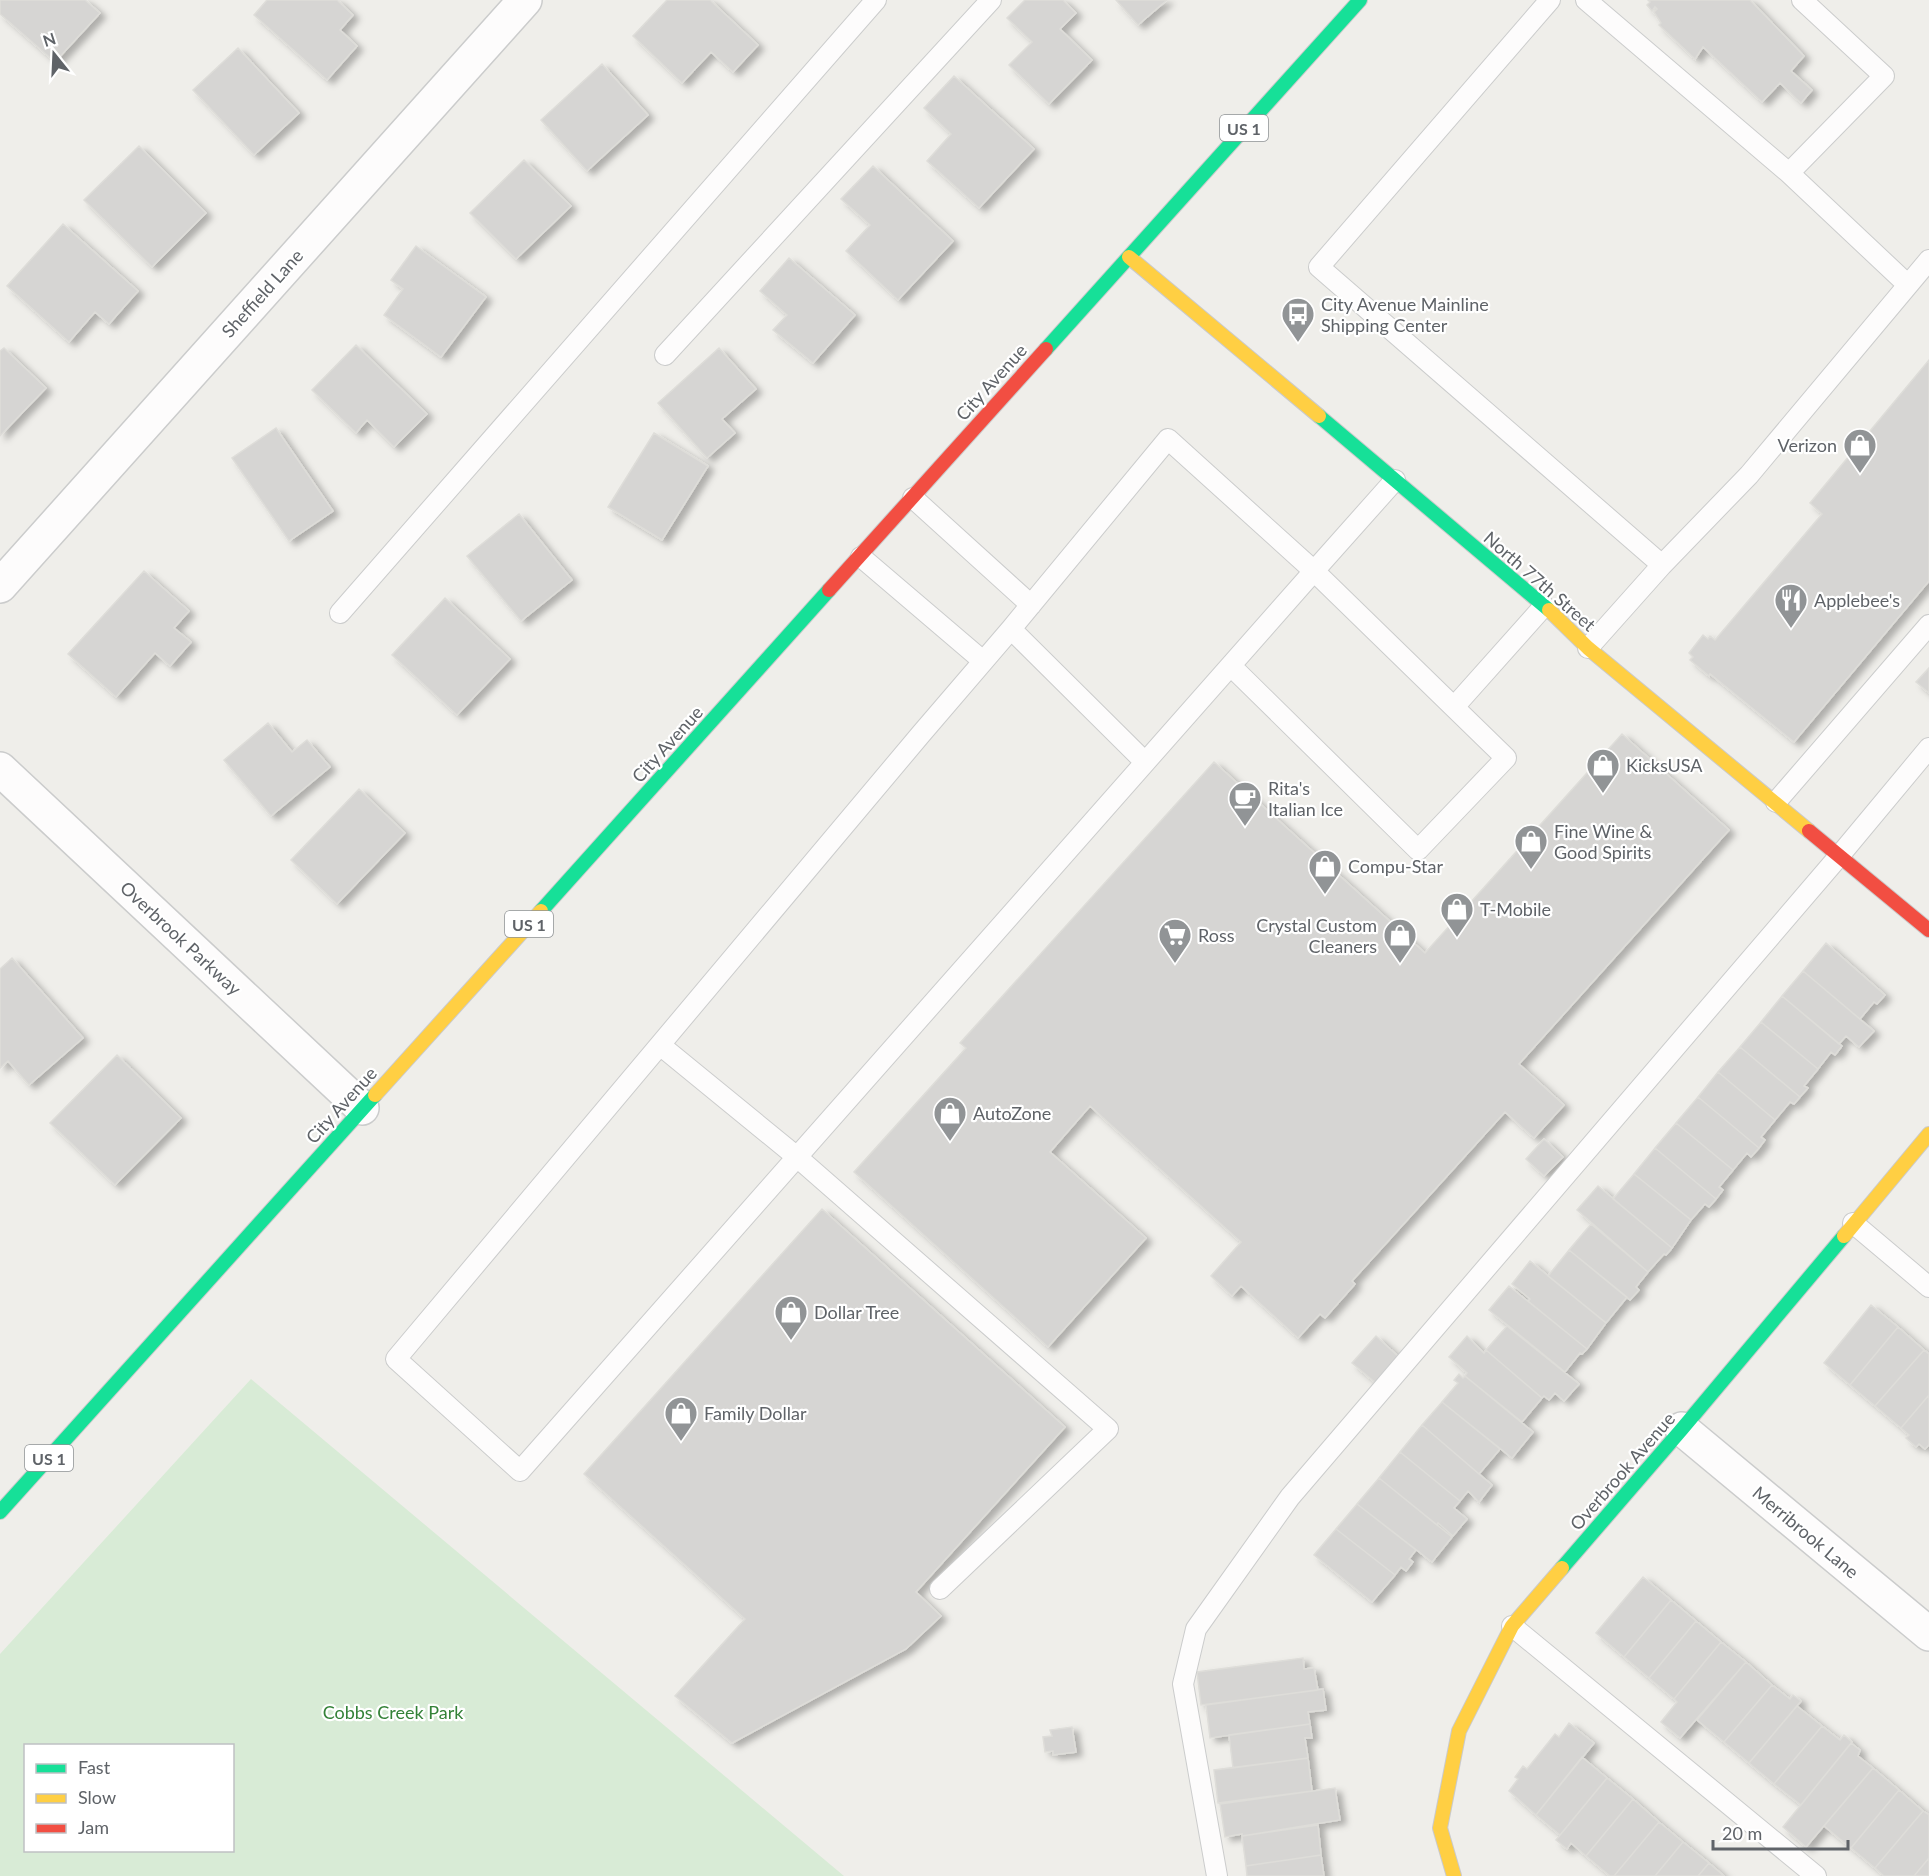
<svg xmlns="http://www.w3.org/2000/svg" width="1929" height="1876" viewBox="0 0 1929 1876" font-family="Lato,sans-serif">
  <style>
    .green { fill: #d8ebd6; fill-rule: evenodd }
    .building { fill: #d6d5d3; stroke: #deddd9; stroke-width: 1.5; filter: url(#shadow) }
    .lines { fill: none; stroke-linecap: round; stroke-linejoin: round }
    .lane-casing { stroke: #cbcccc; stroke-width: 22 }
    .street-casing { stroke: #cbcccc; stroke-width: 36 }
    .fast-casing { stroke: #cacacb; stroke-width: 16 }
    .slow-casing { stroke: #cacacb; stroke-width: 16 }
    .jam-casing { stroke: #cacacb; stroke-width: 16 }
    .lane { stroke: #fdfcfc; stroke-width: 20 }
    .street { stroke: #fdfcfc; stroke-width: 33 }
    .fast { stroke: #16e098; stroke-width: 14 }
    .slow { stroke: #ffcf43; stroke-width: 14 }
    .jam { stroke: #f24e42; stroke-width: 14 }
    .labels { text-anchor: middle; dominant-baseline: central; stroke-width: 4.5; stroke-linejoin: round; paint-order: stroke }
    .shield { fill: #fff; stroke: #8f9295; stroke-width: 1.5 }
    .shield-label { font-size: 16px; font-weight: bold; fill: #5f6368 }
    .street-label { font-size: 18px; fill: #5f6368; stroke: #fff }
    .poi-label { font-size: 18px; fill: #5f6368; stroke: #fff; text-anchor: start }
    .park-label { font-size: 18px; fill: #348238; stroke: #fff }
  </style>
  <defs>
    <filter id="shadow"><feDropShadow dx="6" dy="4" stdDeviation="3" flood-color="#0004"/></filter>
  </defs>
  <rect width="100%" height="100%" fill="#efeeea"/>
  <path class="green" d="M 251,1379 L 844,1876 L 0,1876 L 0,1654 ZM 26,1746 L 232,1746 L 232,1850 L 26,1850 Z"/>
  <path class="building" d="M 0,0 L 85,0 L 100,13 L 55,62 L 0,14 Z
    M 267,0 L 337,0 L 353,15 L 340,30 L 357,46 L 327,80 L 254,15 Z
    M 667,0 L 710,0 L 758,45 L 733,72 L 711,52 L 682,83 L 633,36 Z
    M 1025,0 L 1063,0 L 1076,13 L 1060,29 L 1092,60 L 1049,104 L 1009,65 L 1032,42 L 1007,18 Z
    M 1116,0 L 1167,0 L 1138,25 Z
    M 1648,0 L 1750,0 L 1804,56 L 1791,71 L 1812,90 L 1801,103 L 1780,83 L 1762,102 L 1703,47 L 1695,59 L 1659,25 L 1661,23 L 1654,12 L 1657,9 L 1655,7 L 1652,11 L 1647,5 L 1650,2 Z
    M 238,48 L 299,113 L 254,155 L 193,90 Z
    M 602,64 L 648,115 L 587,171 L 541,120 Z
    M 954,76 L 1034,149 L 979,208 L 927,161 L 951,134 L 924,108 Z
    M 139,146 L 206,213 L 152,267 L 84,200 Z
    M 524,160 L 571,206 L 516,259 L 470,213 Z
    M 873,166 L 953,241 L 898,300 L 846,251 L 870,225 L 841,199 Z
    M 63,224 L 138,291 L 109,324 L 95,312 L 69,342 L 7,286 Z
    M 416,246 L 486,297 L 441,357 L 384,315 L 403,289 L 391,280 Z
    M 789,258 L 855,315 L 813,363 L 773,330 L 787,315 L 760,291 Z
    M 356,345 L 427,414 L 394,447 L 367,420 L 356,433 L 312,390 Z
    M 4,348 L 46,388 L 0,436 L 0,351 Z
    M 719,348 L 756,389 L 722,419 L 735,433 L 707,458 L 658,403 Z
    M 1929,360 L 1929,581 L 1794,742 L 1710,674 L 1709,676 L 1690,660 L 1693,657 L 1689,653 L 1703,635 L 1708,639 L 1710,636 L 1715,640 L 1822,514 L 1810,503 Z
    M 276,428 L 333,511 L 289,541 L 232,458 Z
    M 654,433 L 708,466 L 662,540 L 608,507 Z
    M 519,514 L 572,580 L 521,621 L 467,556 Z
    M 144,571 L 189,611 L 174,628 L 191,642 L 170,666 L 155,653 L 116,697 L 68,654 Z
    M 445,598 L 510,659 L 457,715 L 392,655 Z
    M 1929,668 L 1929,693 L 1916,682 Z
    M 268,723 L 292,752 L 307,740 L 330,767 L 271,816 L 224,760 Z
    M 1622,734 L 1729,830 L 1519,1064 L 1564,1105 L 1534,1138 L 1505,1112 L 1352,1281 L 1355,1284 L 1325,1318 L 1320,1314 L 1298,1338 L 1241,1286 L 1232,1296 L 1211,1276 L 1241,1242 L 1090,1106 L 1050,1152 L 1146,1238 L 1048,1347 L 854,1172 L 966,1048 L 960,1043 L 1214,762 L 1425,953 Z
    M 359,789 L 405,833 L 337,904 L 291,860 Z
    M 1826,943 L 1885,995 L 1877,1004 L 1874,1002 L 1860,1019 L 1803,971 Z
    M 12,958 L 83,1038 L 29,1085 L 8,1061 L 0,1068 L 0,969 Z
    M 1803,971 L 1874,1031 L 1859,1047 L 1846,1036 L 1839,1044 L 1782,996 Z
    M 1782,996 L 1842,1046 L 1835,1055 L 1831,1052 L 1818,1069 L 1761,1022 Z
    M 1761,1022 L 1818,1069 L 1804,1086 L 1808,1088 L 1800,1097 L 1740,1047 Z
    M 1740,1047 L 1800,1097 L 1794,1104 L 1790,1102 L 1775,1120 L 1718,1072 Z
    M 117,1055 L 181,1118 L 115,1185 L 50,1123 Z
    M 1718,1072 L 1775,1120 L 1761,1137 L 1765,1140 L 1759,1148 L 1698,1097 Z
    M 1698,1097 L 1759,1148 L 1751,1157 L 1747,1153 L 1733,1170 L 1676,1123 Z
    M 1676,1123 L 1733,1170 L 1719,1187 L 1723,1190 L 1716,1199 L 1655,1148 Z
    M 1544,1139 L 1563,1157 L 1544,1176 L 1526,1159 Z
    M 1655,1148 L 1716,1199 L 1709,1207 L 1705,1204 L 1691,1220 L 1634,1174 Z
    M 1634,1174 L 1691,1220 L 1672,1248 L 1613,1199 Z
    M 1598,1186 L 1672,1248 L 1666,1255 L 1664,1254 L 1648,1272 L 1577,1210 Z
    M 822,1209 L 1065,1427 L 916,1592 L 941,1616 L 906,1649 L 732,1743 L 675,1696 L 745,1619 L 584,1474 Z
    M 1591,1224 L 1648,1272 L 1636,1287 L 1639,1290 L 1630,1300 L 1569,1250 Z
    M 1569,1250 L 1627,1297 L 1606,1323 L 1548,1276 Z
    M 1530,1261 L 1606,1323 L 1587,1349 L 1528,1301 L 1530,1299 L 1512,1284 Z
    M 1509,1286 L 1587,1349 L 1582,1354 L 1580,1353 L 1565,1372 L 1489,1310 Z
    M 1871,1305 L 1898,1327 L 1850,1385 L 1824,1363 Z
    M 1507,1326 L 1579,1384 L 1564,1401 L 1555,1393 L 1549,1400 L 1544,1396 L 1542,1398 L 1486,1350 Z
    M 1898,1327 L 1924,1350 L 1875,1406 L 1850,1385 Z
    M 1376,1336 L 1400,1358 L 1377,1384 L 1352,1363 Z
    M 1467,1336 L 1484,1353 L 1486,1350 L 1542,1398 L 1522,1422 L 1465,1376 L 1467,1373 L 1449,1357 Z
    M 1924,1350 L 1929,1354 L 1929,1395 L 1901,1428 L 1875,1406 Z
    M 1459,1374 L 1463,1378 L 1465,1376 L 1533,1432 L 1512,1458 L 1442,1402 L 1458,1383 L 1454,1380 Z
    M 1929,1395 L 1929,1445 L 1925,1449 L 1919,1444 L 1916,1447 L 1906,1438 L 1909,1435 L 1901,1428 Z
    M 1442,1402 L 1500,1449 L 1479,1474 L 1422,1425 Z
    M 1422,1425 L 1492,1485 L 1479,1502 L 1468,1491 L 1460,1501 L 1400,1452 Z
    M 1400,1452 L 1460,1501 L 1454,1508 L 1467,1519 L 1453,1536 L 1438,1523 L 1437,1525 L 1379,1478 Z
    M 1379,1478 L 1452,1537 L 1432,1562 L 1357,1504 Z
    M 1357,1504 L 1416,1550 L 1409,1559 L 1413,1562 L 1406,1571 L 1401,1567 L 1395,1575 L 1336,1529 Z
    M 1336,1529 L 1395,1575 L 1372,1602 L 1314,1555 Z
    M 1643,1577 L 1671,1600 L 1624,1657 L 1596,1633 Z
    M 1671,1600 L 1696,1621 L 1649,1678 L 1624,1657 Z
    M 1696,1621 L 1721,1642 L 1674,1699 L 1649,1678 Z
    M 1721,1642 L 1746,1662 L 1680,1738 L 1661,1722 L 1677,1702 L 1674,1699 Z
    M 1303,1658 L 1304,1669 L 1314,1668 L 1318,1690 L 1201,1705 L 1197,1672 Z
    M 1746,1662 L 1772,1685 L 1724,1742 L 1697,1720 Z
    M 1772,1685 L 1790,1699 L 1793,1695 L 1801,1701 L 1749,1763 L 1724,1742 Z
    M 1323,1689 L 1326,1710 L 1308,1712 L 1310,1724 L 1210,1738 L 1206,1705 Z
    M 1797,1706 L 1822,1726 L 1774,1784 L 1749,1763 Z
    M 1569,1723 L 1594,1743 L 1536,1815 L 1509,1791 L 1518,1779 L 1515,1777 L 1523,1766 L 1527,1769 L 1555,1734 L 1559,1737 Z
    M 1310,1724 L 1312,1738 L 1305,1738 L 1308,1758 L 1233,1768 L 1229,1735 Z
    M 1822,1726 L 1840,1740 L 1844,1735 L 1852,1742 L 1801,1805 L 1774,1784 Z
    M 1072,1727 L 1076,1752 L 1053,1755 L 1053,1751 L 1045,1752 L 1043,1737 L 1052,1736 L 1050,1730 Z
    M 1851,1743 L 1860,1750 L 1858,1756 L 1873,1768 L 1806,1847 L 1783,1827 Z
    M 1582,1757 L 1607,1778 L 1560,1835 L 1536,1815 Z
    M 1308,1758 L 1312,1791 L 1218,1803 L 1214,1770 Z
    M 1873,1768 L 1899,1790 L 1851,1848 L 1824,1826 Z
    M 1607,1778 L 1633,1799 L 1586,1856 L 1571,1843 L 1567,1849 L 1556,1840 Z
    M 1335,1788 L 1340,1820 L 1242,1836 L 1242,1834 L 1225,1837 L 1220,1804 Z
    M 1899,1790 L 1923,1811 L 1875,1868 L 1851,1848 Z
    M 1633,1799 L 1659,1822 L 1614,1876 L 1610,1876 L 1586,1856 Z
    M 1923,1811 L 1929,1815 L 1929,1858 L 1914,1876 L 1884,1876 L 1875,1868 Z
    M 1659,1822 L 1683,1842 L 1655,1876 L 1614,1876 Z
    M 1318,1825 L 1321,1855 L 1246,1866 L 1242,1836 Z
    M 1683,1842 L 1709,1863 L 1698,1876 L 1655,1876 Z
    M 1321,1855 L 1324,1876 L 1247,1876 L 1246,1866 Z
    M 1929,1858 L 1929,1876 L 1914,1876 Z
    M 1709,1863 L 1724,1876 L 1698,1876 Z"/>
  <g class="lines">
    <defs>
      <path id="lane" d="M 1550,0 L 1319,267 L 1662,565
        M 1586,0 L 1789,173 L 1884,76 L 1802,0
        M 1789,173 L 1908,285
        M 665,355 L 991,0
        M 913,498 L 1031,605
        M 861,557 L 983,661
        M 340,613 L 876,0
        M 1011,629 L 1145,762
        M 1588,648 L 1662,565 L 1749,475 L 1929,260
        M 1231,666 L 1418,850 L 1506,758 L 1314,571 L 1168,439 L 1011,629 L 921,734 L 396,1359 L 520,1471 L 1314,571 L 1395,480
        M 1454,707 L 1544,606
        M 1776,802 L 1929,625
        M 660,1045 L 797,1157 L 1108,1429 L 940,1589
        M 1853,1223 L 1929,1287
        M 1512,1626 L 1816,1876
        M 1217,1876 L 1183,1684 L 1196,1629 L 1290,1497 L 1840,855 L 1929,748"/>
      <path id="street" d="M 0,586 L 525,0
        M 0,769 L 362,1108
        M 1682,1429 L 1929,1634"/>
      <path id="fast" d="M 1046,349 L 1360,0
        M 1319,416 L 1549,610
        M 541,911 L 829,590
        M 0,1512 L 375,1095
        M 1562,1568 L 1682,1429 L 1844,1236"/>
      <path id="slow" d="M 1129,257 L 1319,416
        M 1549,610 L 1588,648 L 1809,831
        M 375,1095 L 541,911
        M 1844,1236 L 1929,1134
        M 1454,1876 L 1440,1828 L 1459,1731 L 1512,1626 L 1562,1568"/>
      <path id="jam" d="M 829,590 L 1046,349
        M 1809,831 L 1929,930"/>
    </defs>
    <use href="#lane" class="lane-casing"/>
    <use href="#street" class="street-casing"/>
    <use href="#fast" class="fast-casing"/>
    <use href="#slow" class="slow-casing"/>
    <use href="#jam" class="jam-casing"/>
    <use href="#lane" class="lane"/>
    <use href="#street" class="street"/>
    <use href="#fast" class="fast"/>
    <use href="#slow" class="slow"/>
    <use href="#jam" class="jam"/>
  </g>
  <defs>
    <symbol id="bus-pin" viewBox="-11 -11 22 30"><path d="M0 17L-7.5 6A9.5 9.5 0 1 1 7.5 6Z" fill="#919496" stroke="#fff"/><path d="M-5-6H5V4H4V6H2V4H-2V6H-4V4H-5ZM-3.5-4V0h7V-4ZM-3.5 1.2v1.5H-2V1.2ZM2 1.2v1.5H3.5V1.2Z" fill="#fff"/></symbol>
    <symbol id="shop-pin" viewBox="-11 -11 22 30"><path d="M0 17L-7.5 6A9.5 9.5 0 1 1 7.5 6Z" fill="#919496" stroke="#fff"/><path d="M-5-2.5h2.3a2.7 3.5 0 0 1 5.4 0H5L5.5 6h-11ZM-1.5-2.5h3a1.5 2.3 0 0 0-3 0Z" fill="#fff"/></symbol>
    <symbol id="restaurant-pin" viewBox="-11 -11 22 30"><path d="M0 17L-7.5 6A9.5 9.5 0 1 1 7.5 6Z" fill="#919496" stroke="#fff"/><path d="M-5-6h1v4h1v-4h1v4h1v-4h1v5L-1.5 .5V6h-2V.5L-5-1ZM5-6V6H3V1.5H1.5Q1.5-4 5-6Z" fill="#fff"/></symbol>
    <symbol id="cafe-pin" viewBox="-11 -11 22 30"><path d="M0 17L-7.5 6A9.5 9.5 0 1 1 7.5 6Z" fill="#919496" stroke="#fff"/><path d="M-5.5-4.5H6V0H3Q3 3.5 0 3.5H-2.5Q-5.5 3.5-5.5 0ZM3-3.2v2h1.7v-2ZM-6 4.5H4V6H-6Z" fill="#fff"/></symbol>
    <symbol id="supermarket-pin" viewBox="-11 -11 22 30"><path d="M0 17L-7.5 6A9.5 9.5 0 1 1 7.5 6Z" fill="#919496" stroke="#fff"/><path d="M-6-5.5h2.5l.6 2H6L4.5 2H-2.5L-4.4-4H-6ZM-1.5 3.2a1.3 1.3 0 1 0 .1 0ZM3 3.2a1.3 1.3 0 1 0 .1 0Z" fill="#fff"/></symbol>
  </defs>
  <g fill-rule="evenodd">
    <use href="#bus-pin" x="1279" y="295" width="38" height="52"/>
    <use href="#shop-pin" x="1841" y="426" width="38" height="52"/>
    <use href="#restaurant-pin" x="1772" y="581" width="38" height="52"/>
    <use href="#shop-pin" x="1584" y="746" width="38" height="52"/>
    <use href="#cafe-pin" x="1226" y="779" width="38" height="52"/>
    <use href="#shop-pin" x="1512" y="822" width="38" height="52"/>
    <use href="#shop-pin" x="1306" y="847" width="38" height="52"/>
    <use href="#shop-pin" x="1438" y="890" width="38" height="52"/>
    <use href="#supermarket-pin" x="1156" y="916" width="38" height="52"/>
    <use href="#shop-pin" x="1381" y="916" width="38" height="52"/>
    <use href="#shop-pin" x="931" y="1094" width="38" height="52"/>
    <use href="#shop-pin" x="772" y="1293" width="38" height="52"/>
    <use href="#shop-pin" x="662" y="1394" width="38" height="52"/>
  </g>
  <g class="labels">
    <g class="shield">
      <rect x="1220" y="115" width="48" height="26" rx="4.5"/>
      <rect x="505" y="911" width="48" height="26" rx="4.5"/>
      <rect x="25" y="1445" width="48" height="26" rx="4.5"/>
    </g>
    <g class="shield-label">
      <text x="1244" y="128">US 1</text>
      <text x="529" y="924">US 1</text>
      <text x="49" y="1458">US 1</text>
    </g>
    <g class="street-label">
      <text transform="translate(262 293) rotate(-48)">Sheffield Lane</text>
      <text transform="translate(991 382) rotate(-48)">City Avenue</text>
      <text transform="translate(1540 581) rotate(41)">North 77th Street</text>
      <text transform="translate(667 744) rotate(-48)">City Avenue</text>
      <text transform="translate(181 938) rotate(43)">Overbrook Parkway</text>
      <text transform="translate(341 1105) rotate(-48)">City Avenue</text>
      <text transform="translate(1622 1471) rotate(-49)">Overbrook Avenue</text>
      <text transform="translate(1806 1532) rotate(40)">Merribrook Lane</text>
    </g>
    <g class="poi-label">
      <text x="1321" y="304">City Avenue Mainline<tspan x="1321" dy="21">Shipping Center</tspan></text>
      <text x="1837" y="445" text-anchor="end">Verizon</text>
      <text x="1814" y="600">Applebee's</text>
      <text x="1626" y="765">KicksUSA</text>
      <text x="1268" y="788">Rita's<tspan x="1268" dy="21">Italian Ice</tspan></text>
      <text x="1554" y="831">Fine Wine &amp;<tspan x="1554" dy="21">Good Spirits</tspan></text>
      <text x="1348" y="866">Compu-Star</text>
      <text x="1480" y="909">T-Mobile</text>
      <text x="1377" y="925" text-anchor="end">Crystal Custom<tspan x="1377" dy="21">Cleaners</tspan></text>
      <text x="1198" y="935">Ross</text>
      <text x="973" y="1113">AutoZone</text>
      <text x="814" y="1312">Dollar Tree</text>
      <text x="704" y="1413">Family Dollar</text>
    </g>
    <g class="park-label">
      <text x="393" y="1712">Cobbs Creek Park</text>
    </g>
  </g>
  <rect x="24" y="1744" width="210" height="108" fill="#ffffff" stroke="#bfc1c3" stroke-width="1.5"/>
  <rect x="36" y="1764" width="30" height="9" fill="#16e098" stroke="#bfc1c3" stroke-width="1.5"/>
  <text x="78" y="1774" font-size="18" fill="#5f6368">Fast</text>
  <rect x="36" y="1794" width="30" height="9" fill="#ffcf43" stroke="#bfc1c3" stroke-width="1.5"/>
  <text x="78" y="1804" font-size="18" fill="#5f6368">Slow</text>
  <rect x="36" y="1824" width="30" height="9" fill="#f24e42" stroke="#bfc1c3" stroke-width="1.5"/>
  <text x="78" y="1834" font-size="18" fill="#5f6368">Jam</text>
  <g transform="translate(54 54) rotate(342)" stroke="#ffffff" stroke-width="4.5" paint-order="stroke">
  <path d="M0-4.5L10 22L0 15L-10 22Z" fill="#5f6368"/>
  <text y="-9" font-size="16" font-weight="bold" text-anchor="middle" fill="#5f6368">N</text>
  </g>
  <path d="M1713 1840v9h135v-9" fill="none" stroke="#5f6368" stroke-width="3"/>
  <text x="1722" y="1840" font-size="18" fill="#5f6368" stroke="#ffffff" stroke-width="4.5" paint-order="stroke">20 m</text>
</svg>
